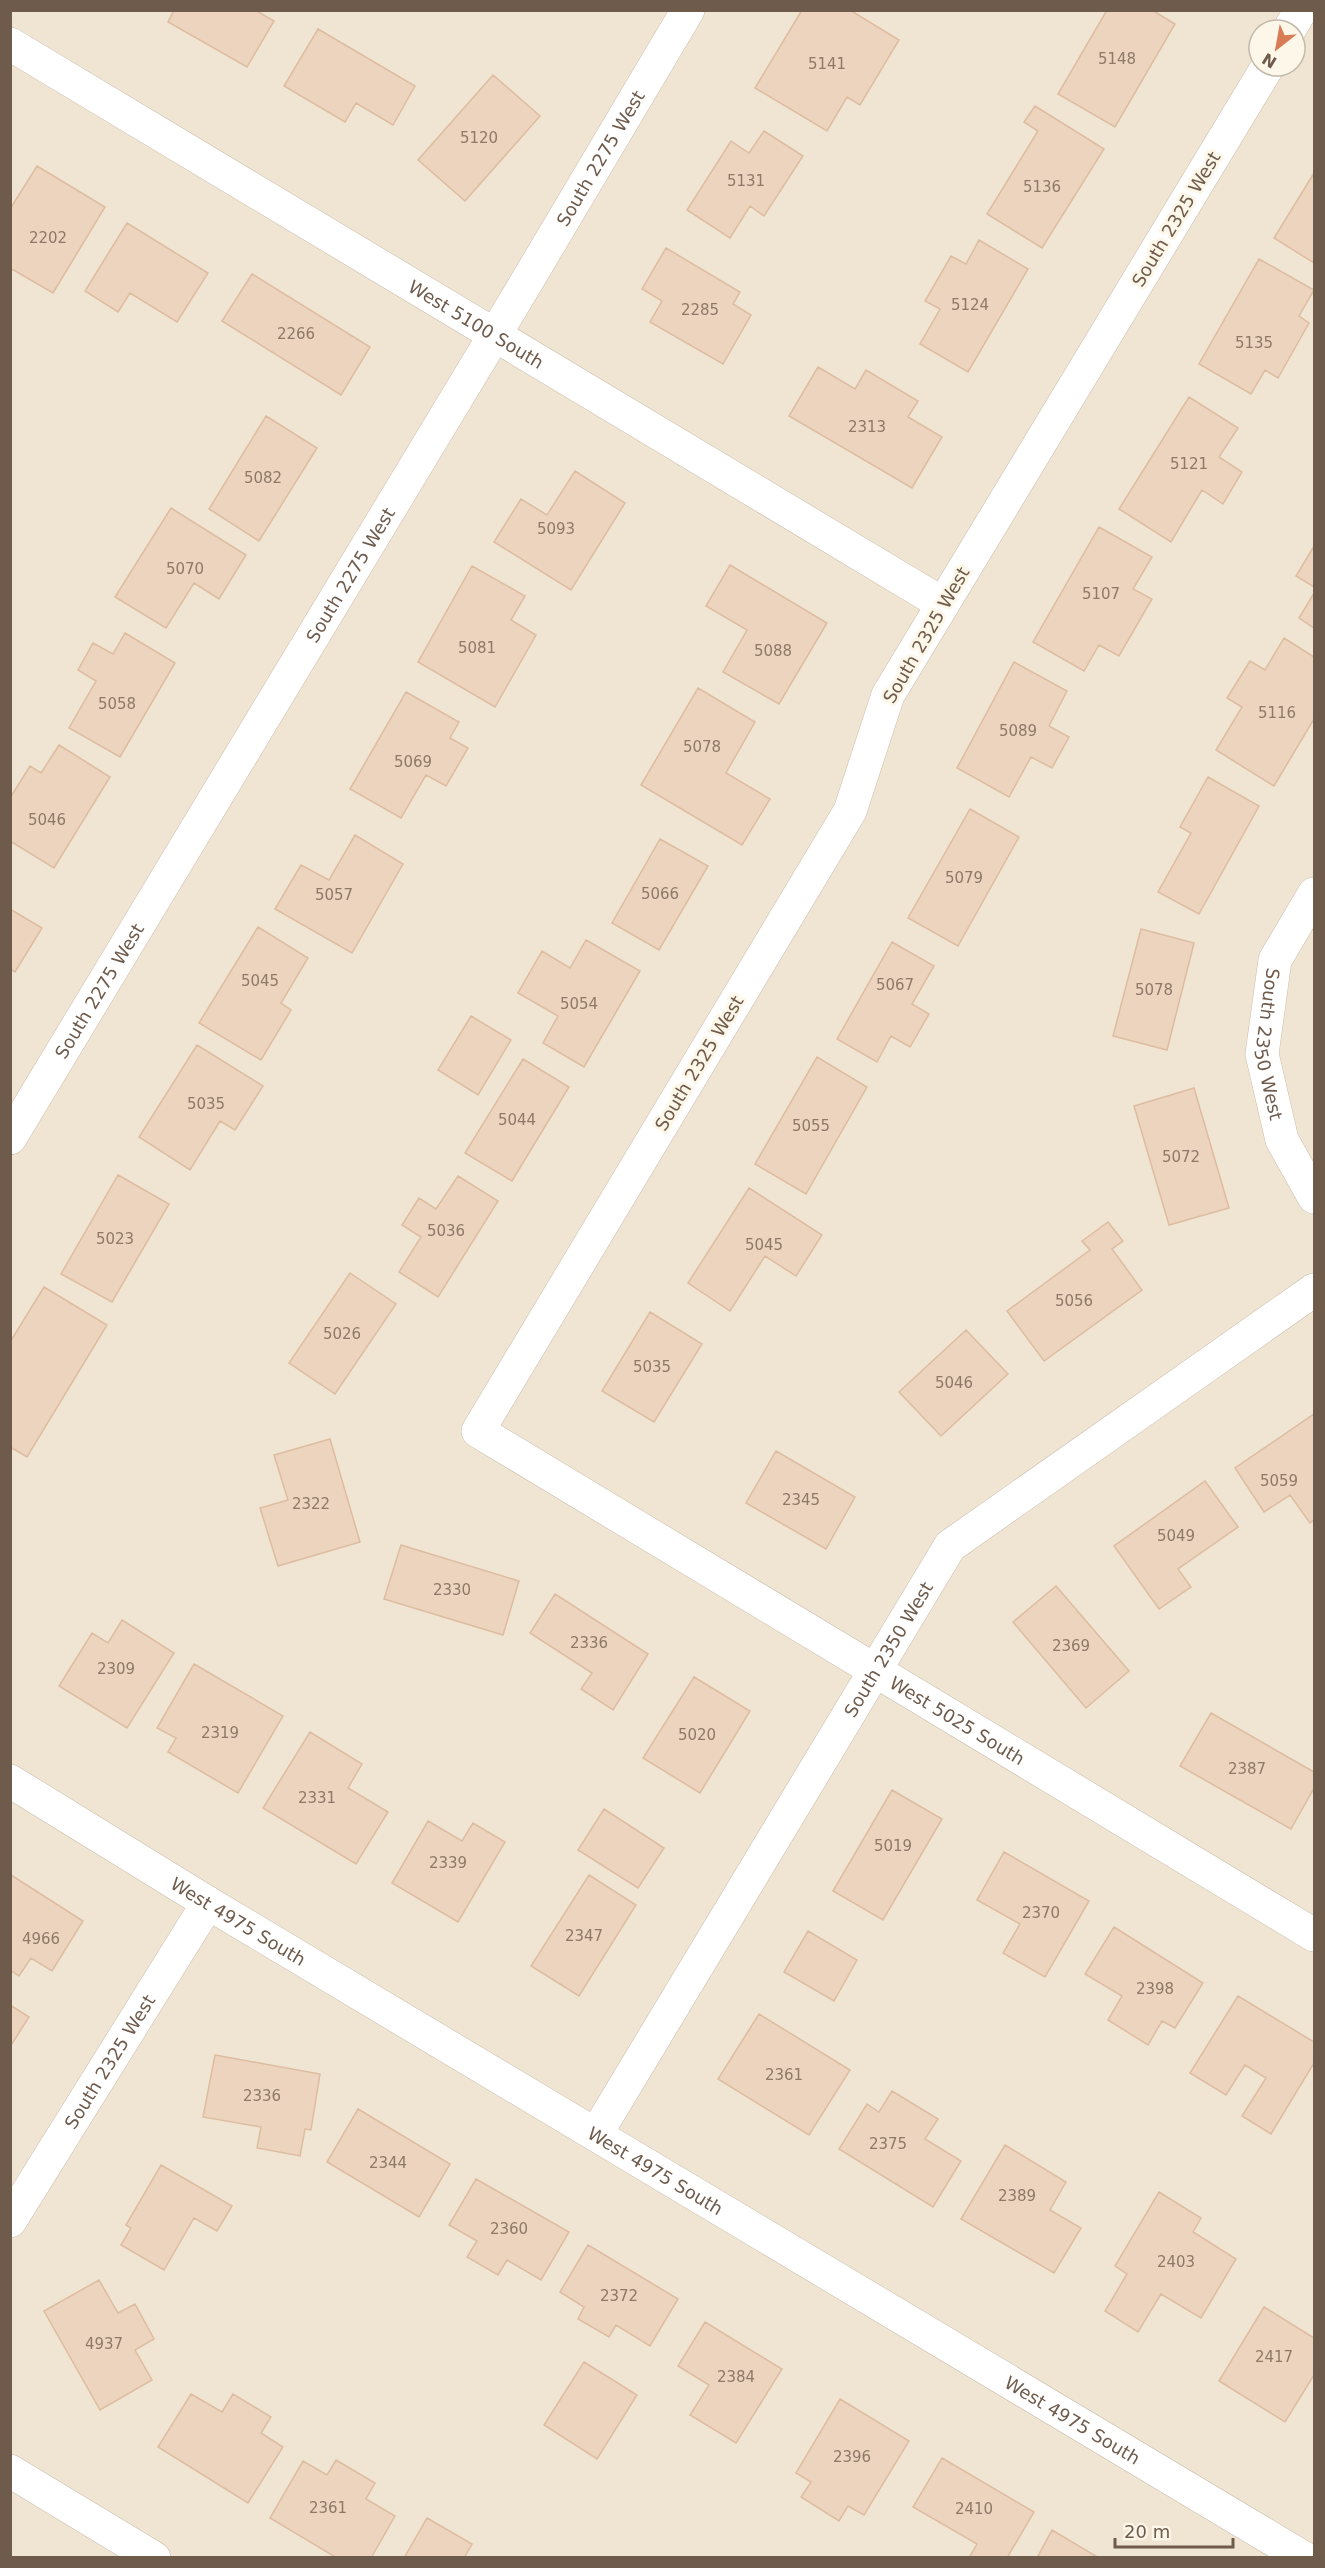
<svg xmlns="http://www.w3.org/2000/svg" width="1325" height="2568" viewBox="0 0 1325 2568" font-family="'DejaVu Sans',sans-serif">
  <style>
    .residential { fill: #f0e5d3; fill-rule: evenodd }
    .building { fill: #ecd4be; stroke: #ddbca0; stroke-width: 1.5 }
    .lines { fill: none; stroke-linecap: round; stroke-linejoin: round }
    .street-casing { stroke: #c9bbab; stroke-width: 34 }
    .secondary-casing { stroke: #cebdac; stroke-width: 34 }
    .street { stroke: #fff; stroke-width: 33 }
    .secondary { stroke: #fff; stroke-width: 33 }
    .labels { text-anchor: middle; dominant-baseline: central; stroke-width: 6; stroke-linejoin: round; paint-order: stroke }
    .number-label { font-size: 15px; fill: #8e7968 }
    .street-label { font-size: 18px; fill: #6f5b4c; stroke: #fdf7e9 }
  </style>
  <rect width="100%" height="100%" fill="#f9f3e4"/>
  <path class="residential" d="M 11,11 L 1314,11 L 1314,2557 L 11,2557 ZM 1259,30 L 1295,30 L 1295,66 L 1259,66 Z"/>
  <path class="building" d="M 174,10 L 255,10 L 274,21 L 247,67 L 168,22 Z
    M 802,10 L 850,10 L 899,40 L 860,105 L 847,97 L 827,131 L 755,88 Z
    M 1107,10 L 1152,10 L 1175,24 L 1115,127 L 1058,94 Z
    M 318,29 L 415,86 L 393,125 L 356,103 L 345,122 L 284,86 Z
    M 493,75 L 540,116 L 465,201 L 418,160 Z
    M 1035,106 L 1104,149 L 1042,248 L 987,214 L 1038,131 L 1024,122 Z
    M 764,131 L 803,156 L 764,216 L 750,206 L 730,238 L 687,210 L 731,141 L 749,153 Z
    M 37,166 L 105,207 L 53,293 L 10,268 L 10,209 Z
    M 1314,173 L 1314,263 L 1274,238 Z
    M 127,223 L 208,273 L 177,322 L 130,293 L 118,312 L 85,291 Z
    M 979,240 L 1028,269 L 968,372 L 920,344 L 940,309 L 925,301 L 951,256 L 966,264 Z
    M 666,248 L 740,292 L 733,304 L 751,315 L 723,364 L 650,322 L 662,301 L 642,289 Z
    M 1259,259 L 1314,290 L 1299,316 L 1309,323 L 1278,378 L 1265,370 L 1251,394 L 1199,364 Z
    M 252,274 L 370,347 L 341,395 L 222,321 Z
    M 818,367 L 855,389 L 866,370 L 918,401 L 908,417 L 942,437 L 912,488 L 789,416 Z
    M 1189,397 L 1238,428 L 1219,457 L 1242,472 L 1223,504 L 1202,490 L 1171,542 L 1119,509 Z
    M 266,416 L 317,448 L 259,541 L 209,509 Z
    M 575,471 L 625,503 L 571,590 L 494,542 L 521,499 L 547,515 Z
    M 171,508 L 246,555 L 219,599 L 194,583 L 166,628 L 115,597 Z
    M 1099,527 L 1152,557 L 1133,589 L 1152,599 L 1119,656 L 1099,645 L 1084,671 L 1033,642 Z
    M 1314,546 L 1314,587 L 1296,576 Z
    M 730,565 L 827,623 L 779,704 L 723,672 L 747,630 L 706,606 Z
    M 472,566 L 525,596 L 511,620 L 536,635 L 495,707 L 418,662 Z
    M 1314,593 L 1314,628 L 1299,618 Z
    M 125,633 L 175,663 L 120,757 L 69,728 L 96,681 L 78,670 L 93,643 L 113,654 Z
    M 1284,638 L 1314,657 L 1314,719 L 1274,786 L 1216,750 L 1242,707 L 1227,698 L 1250,661 L 1265,670 Z
    M 1014,662 L 1067,691 L 1049,726 L 1069,737 L 1052,768 L 1031,757 L 1009,797 L 957,768 Z
    M 698,688 L 755,722 L 726,773 L 770,799 L 742,845 L 641,785 Z
    M 406,692 L 459,722 L 450,738 L 468,748 L 446,786 L 426,775 L 401,818 L 350,789 Z
    M 59,745 L 110,777 L 54,868 L 10,841 L 10,798 L 30,766 L 41,773 Z
    M 1208,777 L 1259,806 L 1199,914 L 1158,892 L 1191,833 L 1180,827 Z
    M 970,809 L 1019,837 L 958,946 L 908,918 Z
    M 355,835 L 403,864 L 352,953 L 275,909 L 301,865 L 329,880 Z
    M 660,839 L 708,866 L 659,950 L 612,923 Z
    M 10,909 L 42,928 L 15,972 L 10,969 Z
    M 258,927 L 308,958 L 281,1003 L 291,1010 L 261,1060 L 199,1023 Z
    M 1141,929 L 1194,943 L 1167,1050 L 1113,1036 Z
    M 586,940 L 640,971 L 584,1067 L 543,1043 L 558,1016 L 518,993 L 542,951 L 570,968 Z
    M 892,942 L 934,966 L 912,1004 L 929,1014 L 910,1047 L 891,1036 L 877,1062 L 837,1039 Z
    M 471,1016 L 511,1040 L 478,1095 L 438,1070 Z
    M 197,1045 L 263,1086 L 235,1130 L 220,1121 L 190,1170 L 139,1137 Z
    M 817,1057 L 867,1087 L 806,1194 L 755,1164 Z
    M 523,1059 L 569,1087 L 512,1181 L 465,1153 Z
    M 1194,1088 L 1229,1208 L 1169,1225 L 1134,1106 Z
    M 118,1175 L 169,1204 L 112,1302 L 61,1274 Z
    M 458,1176 L 498,1201 L 438,1297 L 399,1272 L 421,1237 L 402,1225 L 419,1198 L 436,1209 Z
    M 749,1188 L 822,1235 L 796,1276 L 765,1256 L 730,1311 L 688,1283 Z
    M 1108,1222 L 1123,1241 L 1112,1249 L 1142,1290 L 1044,1361 L 1007,1311 L 1090,1250 L 1082,1241 Z
    M 350,1273 L 396,1304 L 335,1394 L 289,1363 Z
    M 44,1287 L 107,1325 L 27,1457 L 10,1447 L 10,1342 Z
    M 650,1312 L 702,1344 L 654,1422 L 602,1391 Z
    M 966,1330 L 1008,1374 L 941,1436 L 899,1392 Z
    M 1314,1414 L 1314,1520 L 1310,1523 L 1290,1495 L 1264,1512 L 1235,1468 Z
    M 330,1439 L 360,1542 L 278,1566 L 260,1508 L 288,1500 L 274,1455 Z
    M 776,1451 L 855,1497 L 826,1549 L 746,1503 Z
    M 1205,1481 L 1238,1527 L 1178,1569 L 1191,1587 L 1159,1609 L 1114,1546 Z
    M 401,1545 L 519,1581 L 503,1635 L 384,1599 Z
    M 1056,1586 L 1129,1671 L 1086,1708 L 1013,1622 Z
    M 555,1594 L 648,1654 L 613,1710 L 581,1689 L 592,1673 L 530,1633 Z
    M 122,1620 L 174,1653 L 127,1728 L 59,1686 L 92,1633 L 108,1643 Z
    M 194,1664 L 283,1716 L 238,1793 L 168,1752 L 176,1738 L 157,1728 Z
    M 694,1677 L 750,1711 L 700,1793 L 643,1758 Z
    M 1211,1713 L 1314,1772 L 1314,1788 L 1291,1829 L 1180,1766 Z
    M 310,1732 L 362,1764 L 348,1788 L 388,1812 L 356,1864 L 263,1808 Z
    M 892,1790 L 942,1819 L 883,1920 L 833,1891 Z
    M 604,1809 L 664,1848 L 638,1888 L 578,1850 Z
    M 428,1821 L 462,1841 L 473,1823 L 505,1842 L 458,1922 L 392,1883 Z
    M 1004,1852 L 1089,1901 L 1045,1977 L 1003,1953 L 1020,1924 L 977,1900 Z
    M 11,1875 L 83,1921 L 52,1971 L 31,1958 L 19,1976 L 10,1970 Z
    M 589,1875 L 636,1905 L 579,1996 L 531,1966 Z
    M 1114,1927 L 1203,1983 L 1175,2028 L 1162,2021 L 1148,2045 L 1108,2020 L 1122,1996 L 1085,1974 Z
    M 808,1931 L 857,1960 L 834,2001 L 784,1972 Z
    M 1238,1996 L 1314,2042 L 1314,2063 L 1271,2134 L 1242,2116 L 1266,2078 L 1245,2065 L 1226,2095 L 1190,2073 Z
    M 10,2005 L 29,2017 L 10,2047 Z
    M 759,2014 L 850,2070 L 809,2135 L 718,2079 Z
    M 215,2055 L 320,2074 L 311,2130 L 305,2129 L 300,2156 L 257,2148 L 261,2127 L 203,2117 Z
    M 892,2091 L 938,2119 L 925,2139 L 961,2161 L 933,2207 L 839,2149 L 867,2104 L 879,2112 Z
    M 358,2109 L 450,2164 L 419,2217 L 327,2162 Z
    M 1005,2145 L 1066,2182 L 1050,2210 L 1081,2228 L 1054,2273 L 961,2219 Z
    M 161,2165 L 232,2206 L 217,2231 L 194,2218 L 164,2270 L 121,2245 L 131,2228 L 126,2225 Z
    M 476,2179 L 569,2232 L 541,2280 L 507,2260 L 498,2275 L 467,2257 L 477,2241 L 449,2225 Z
    M 1159,2192 L 1201,2218 L 1193,2232 L 1236,2259 L 1201,2318 L 1161,2294 L 1138,2332 L 1105,2311 L 1127,2274 L 1115,2266 Z
    M 588,2245 L 678,2299 L 650,2346 L 616,2325 L 609,2337 L 578,2319 L 584,2307 L 560,2292 Z
    M 99,2280 L 118,2313 L 135,2304 L 154,2339 L 135,2350 L 152,2380 L 100,2410 L 44,2311 Z
    M 1264,2307 L 1314,2338 L 1314,2375 L 1285,2422 L 1219,2381 Z
    M 705,2322 L 782,2369 L 736,2443 L 690,2415 L 709,2385 L 678,2366 Z
    M 584,2362 L 637,2395 L 597,2459 L 544,2425 Z
    M 191,2394 L 222,2412 L 233,2394 L 271,2417 L 261,2433 L 283,2447 L 248,2503 L 158,2447 Z
    M 840,2399 L 909,2441 L 864,2515 L 848,2506 L 839,2521 L 801,2497 L 811,2482 L 796,2473 Z
    M 942,2458 L 1034,2512 L 1007,2558 L 969,2558 L 977,2544 L 913,2507 Z
    M 336,2460 L 375,2483 L 366,2499 L 395,2516 L 371,2558 L 337,2558 L 270,2518 L 303,2461 L 327,2475 Z
    M 427,2518 L 472,2544 L 464,2558 L 404,2558 Z
    M 1052,2530 L 1099,2558 L 1037,2558 Z"/>
  <g class="lines">
    <defs>
      <g id="street">
        <path d="M 1289,30 L 1301,10"/>
        <path id="s1" d="M 10,44 L 943,604"/>
        <path id="s2" d="M 1268,66 L 888,695 L 850,811 L 478,1431 L 1314,1935"/>
        <path id="s3" d="M 1314,894 L 1275,960 L 1262,1054 L 1282,1140 L 1314,1197"/>
        <path id="s4" d="M 10,1781 L 208,1903 L 1304,2558"/>
        <path id="s5" d="M 596,2134 L 950,1546 L 1314,1290"/>
        <path id="s6" d="M 10,2221 L 208,1903"/>
        <path d="M 10,2471 L 154,2558"/>
      </g>
      <g id="secondary">
        <path id="s7" d="M 10,1138 L 517,298 L 688,10"/>
      </g>
    </defs>
    <use href="#street" class="street-casing"/>
    <use href="#secondary" class="secondary-casing"/>
    <use href="#street" class="street"/>
    <use href="#secondary" class="secondary"/>
  </g>
  <g class="labels">
    <g class="number-label">
      <text x="1117" y="59">5148</text>
      <text x="827" y="64">5141</text>
      <text x="479" y="138">5120</text>
      <text x="746" y="181">5131</text>
      <text x="1042" y="187">5136</text>
      <text x="48" y="238">2202</text>
      <text x="970" y="305">5124</text>
      <text x="700" y="310">2285</text>
      <text x="296" y="334">2266</text>
      <text x="1254" y="343">5135</text>
      <text x="867" y="427">2313</text>
      <text x="1189" y="464">5121</text>
      <text x="263" y="478">5082</text>
      <text x="556" y="529">5093</text>
      <text x="185" y="569">5070</text>
      <text x="1101" y="594">5107</text>
      <text x="477" y="648">5081</text>
      <text x="773" y="651">5088</text>
      <text x="117" y="704">5058</text>
      <text x="1277" y="713">5116</text>
      <text x="1018" y="731">5089</text>
      <text x="702" y="747">5078</text>
      <text x="413" y="762">5069</text>
      <text x="47" y="820">5046</text>
      <text x="964" y="878">5079</text>
      <text x="660" y="894">5066</text>
      <text x="334" y="895">5057</text>
      <text x="260" y="981">5045</text>
      <text x="895" y="985">5067</text>
      <text x="1154" y="990">5078</text>
      <text x="579" y="1004">5054</text>
      <text x="206" y="1104">5035</text>
      <text x="517" y="1120">5044</text>
      <text x="811" y="1126">5055</text>
      <text x="1181" y="1157">5072</text>
      <text x="446" y="1231">5036</text>
      <text x="115" y="1239">5023</text>
      <text x="764" y="1245">5045</text>
      <text x="1074" y="1301">5056</text>
      <text x="342" y="1334">5026</text>
      <text x="652" y="1367">5035</text>
      <text x="954" y="1383">5046</text>
      <text x="1279" y="1481">5059</text>
      <text x="801" y="1500">2345</text>
      <text x="311" y="1504">2322</text>
      <text x="1176" y="1536">5049</text>
      <text x="452" y="1590">2330</text>
      <text x="589" y="1643">2336</text>
      <text x="1071" y="1646">2369</text>
      <text x="116" y="1669">2309</text>
      <text x="220" y="1733">2319</text>
      <text x="697" y="1735">5020</text>
      <text x="1247" y="1769">2387</text>
      <text x="317" y="1798">2331</text>
      <text x="893" y="1846">5019</text>
      <text x="448" y="1863">2339</text>
      <text x="1041" y="1913">2370</text>
      <text x="584" y="1936">2347</text>
      <text x="41" y="1939">4966</text>
      <text x="1155" y="1989">2398</text>
      <text x="784" y="2075">2361</text>
      <text x="262" y="2096">2336</text>
      <text x="888" y="2144">2375</text>
      <text x="388" y="2163">2344</text>
      <text x="1017" y="2196">2389</text>
      <text x="509" y="2229">2360</text>
      <text x="1176" y="2262">2403</text>
      <text x="619" y="2296">2372</text>
      <text x="104" y="2344">4937</text>
      <text x="1274" y="2357">2417</text>
      <text x="736" y="2377">2384</text>
      <text x="852" y="2457">2396</text>
      <text x="328" y="2508">2361</text>
      <text x="974" y="2509">2410</text>
    </g>
    <g class="street-label">
      <text stroke="none"><textPath href="#s7" startOffset="1144">South 2275 West</textPath></text>
      <text transform="translate(1176 219) rotate(-59)">South 2325 West</text>
      <text stroke="none"><textPath href="#s1" startOffset="544">West 5100 South</textPath></text>
      <text stroke="none"><textPath href="#s7" startOffset="658">South 2275 West</textPath></text>
      <text transform="translate(926 635) rotate(-60)">South 2325 West</text>
      <text stroke="none"><textPath href="#s7" startOffset="172">South 2275 West</textPath></text>
      <text stroke="none"><textPath href="#s3" startOffset="162">South 2350 West</textPath></text>
      <text transform="translate(699 1063) rotate(-59)">South 2325 West</text>
      <text stroke="none"><textPath href="#s5" startOffset="566">South 2350 West</textPath></text>
      <text stroke="none"><textPath href="#s2" startOffset="2140">West 5025 South</textPath></text>
      <text stroke="none"><textPath href="#s4" startOffset="268">West 4975 South</textPath></text>
      <text stroke="none"><textPath href="#s6" startOffset="188">South 2325 West</textPath></text>
      <text stroke="none"><textPath href="#s4" startOffset="754">West 4975 South</textPath></text>
      <text stroke="none"><textPath href="#s4" startOffset="1240">West 4975 South</textPath></text>
    </g>
  </g>
  <rect width="1325" height="2568" fill="none" stroke="#6f5b4c" stroke-width="24"/>
  <g transform="translate(1277 48) rotate(211)"><circle r="28" fill="#fdf7e9" stroke="#c4b9aa" stroke-width="1.5"/>
  <path d="M0-4.5L10 22L0 15L-10 22Z" fill="#d77c55"/>
  <text y="-9" font-size="16" font-weight="bold" text-anchor="middle" fill="#6f5b4c">N</text>
  </g>
  <path d="M1115 2538v9h118v-9" fill="none" stroke="#6f5b4c" stroke-width="3"/>
  <text x="1124" y="2538" font-size="18" fill="#6f5b4c" stroke="#fdf7e9" stroke-width="4.5" paint-order="stroke">20 m</text>
</svg>
